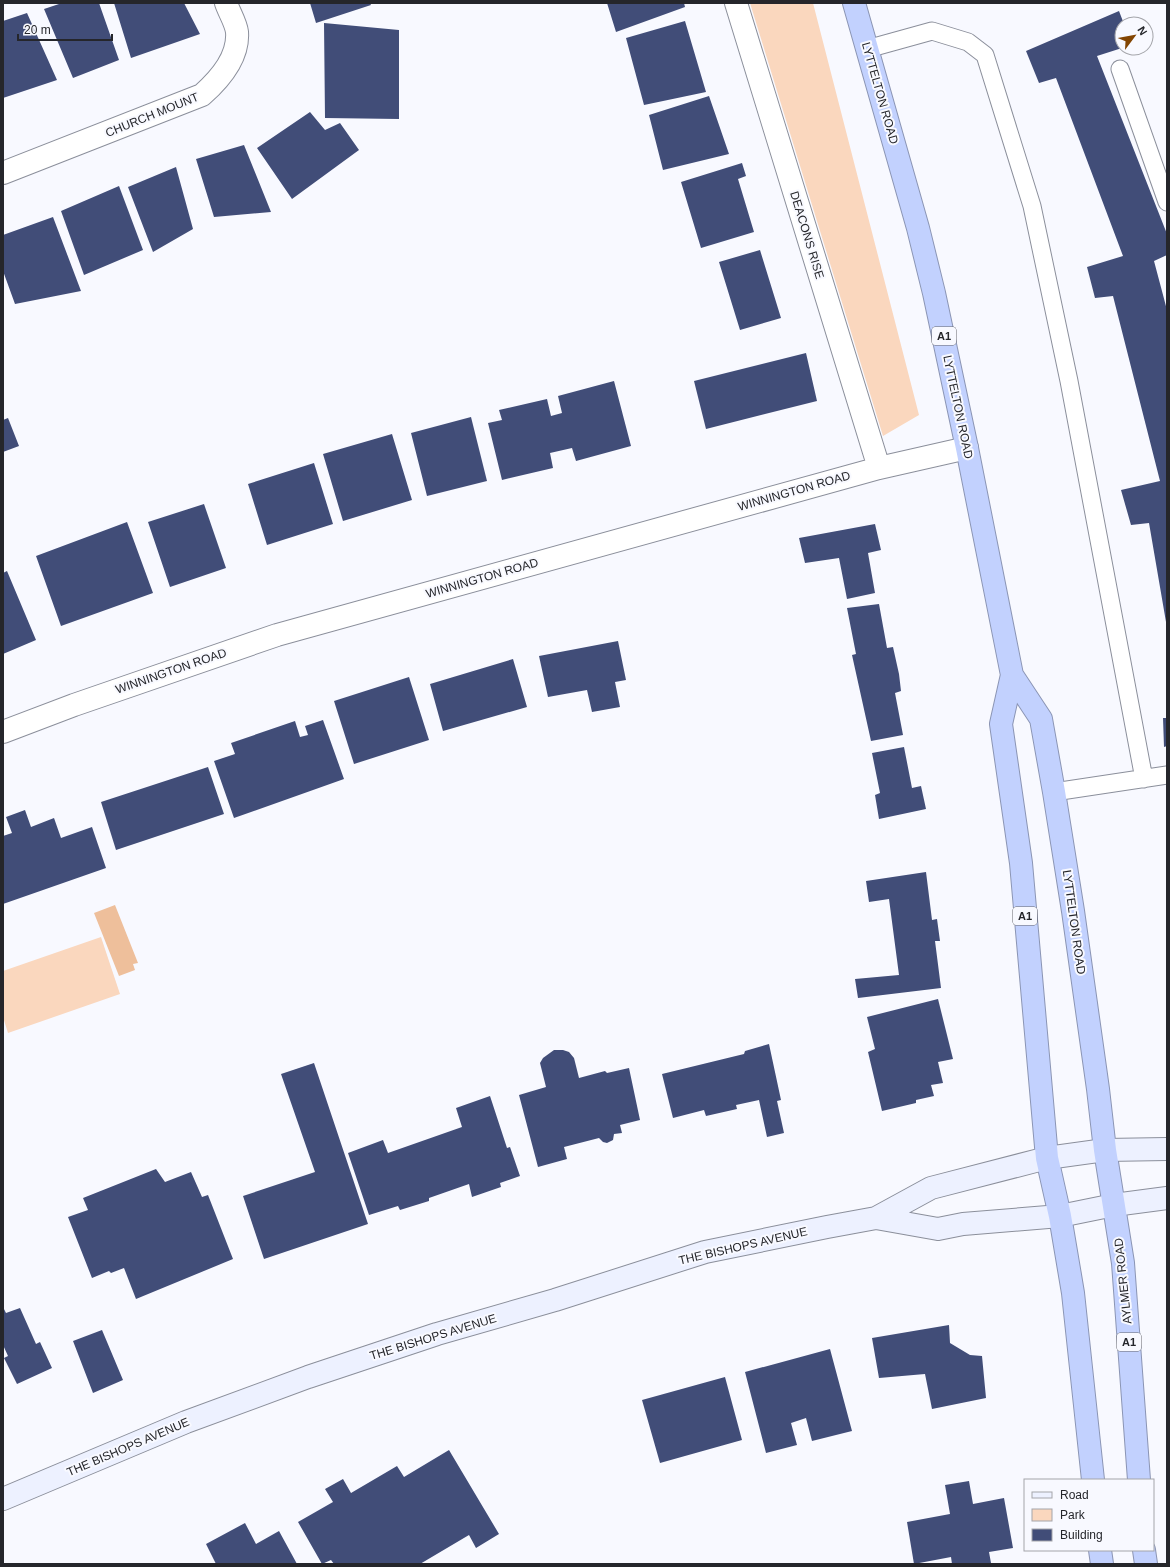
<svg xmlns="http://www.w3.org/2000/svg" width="1170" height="1567" viewBox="0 0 1170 1567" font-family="Helvetica,sans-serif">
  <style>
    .green { fill: #fad7be }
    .water { fill: #eebf9b }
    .building { fill: #414d78 }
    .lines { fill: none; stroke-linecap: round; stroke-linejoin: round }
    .lane-casing { stroke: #8b8f9b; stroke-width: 19 }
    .street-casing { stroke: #8b8f9b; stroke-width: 24 }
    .secondary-casing { stroke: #8b8f9b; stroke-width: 24 }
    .highway-casing { stroke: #8b95b4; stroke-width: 24 }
    .lane { stroke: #fff; stroke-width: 17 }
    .street { stroke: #fff; stroke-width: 22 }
    .secondary { stroke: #edf1ff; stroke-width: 22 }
    .highway { stroke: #c2d1fe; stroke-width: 22 }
    .labels { text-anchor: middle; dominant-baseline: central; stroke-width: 4; stroke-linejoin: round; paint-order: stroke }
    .shield { fill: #f8f9ff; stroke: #64656b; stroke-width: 1 }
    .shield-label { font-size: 11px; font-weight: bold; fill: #25262b }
    .street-label { font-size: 12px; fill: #25262b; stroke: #f8f9ff }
  </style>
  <rect width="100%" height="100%" fill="#f8f9ff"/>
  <path class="green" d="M 750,3 L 813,3 L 919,415 L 883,436 Z
    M 101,937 L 120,994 L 8,1033 L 3,1017 L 3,971 Z"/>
  <path class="water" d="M 115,905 L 138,963 L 133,964 L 135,970 L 119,976 L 94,913 Z"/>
  <path class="building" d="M 62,3 L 99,3 L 119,60 L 73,78 L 44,9 Z
    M 114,3 L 184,3 L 200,34 L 131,58 Z
    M 310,3 L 370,3 L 371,5 L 316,23 Z
    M 607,3 L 684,3 L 685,7 L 616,32 Z
    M 1119,11 L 1124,24 L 1122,24 L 1122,48 L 1097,56 L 1167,234 L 1167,255 L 1154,261 L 1167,310 L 1166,622 L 1149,523 L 1131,525 L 1121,490 L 1160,481 L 1113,296 L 1095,298 L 1087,267 L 1123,256 L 1056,78 L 1039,83 L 1026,51 Z
    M 27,13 L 57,80 L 3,98 L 3,21 Z
    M 685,21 L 706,92 L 644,105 L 626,38 Z
    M 324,23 L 399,30 L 399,119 L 325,118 Z
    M 709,96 L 729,154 L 663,170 L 649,115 Z
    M 310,112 L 325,130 L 340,123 L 359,150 L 292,199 L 257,148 Z
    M 244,145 L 271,212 L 214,217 L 196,159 Z
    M 742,163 L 746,176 L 738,179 L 754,232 L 701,248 L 681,182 Z
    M 176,167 L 193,229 L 153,252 L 128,187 Z
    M 119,186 L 143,250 L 84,275 L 61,211 Z
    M 53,217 L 81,291 L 15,304 L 3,271 L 3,235 Z
    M 760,250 L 781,318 L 740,330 L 719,262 Z
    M 806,353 L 817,401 L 706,429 L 694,381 Z
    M 614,381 L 631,446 L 576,461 L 572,448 L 550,453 L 553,468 L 502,480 L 488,423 L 502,420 L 499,410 L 547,399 L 551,416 L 562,413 L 558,396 Z
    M 471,417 L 487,481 L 427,496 L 411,433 Z
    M 8,418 L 19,446 L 3,452 L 3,420 Z
    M 392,434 L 412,500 L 343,521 L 323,454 Z
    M 314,463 L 333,524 L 267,545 L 248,484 Z
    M 204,504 L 226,568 L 170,587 L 148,522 Z
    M 127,522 L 153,593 L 61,626 L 36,556 Z
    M 875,524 L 881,550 L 868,553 L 875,593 L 847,599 L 839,558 L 805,563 L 799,538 Z
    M 7,571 L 36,640 L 3,654 L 3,573 Z
    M 879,604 L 887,648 L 893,647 L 899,674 L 901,691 L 895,693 L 903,735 L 871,741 L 852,655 L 856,654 L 847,608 Z
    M 618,641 L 626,680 L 615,682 L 620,707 L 592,712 L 587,690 L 548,697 L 539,656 Z
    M 513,659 L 527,707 L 443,731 L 430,684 Z
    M 409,677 L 429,740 L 354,764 L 334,701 Z
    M 1163,718 L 1167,718 L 1167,746 L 1164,747 Z
    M 323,720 L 344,779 L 234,818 L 214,761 L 235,754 L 231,743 L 295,721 L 300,737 L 308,735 L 305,726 Z
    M 904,747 L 912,788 L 921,786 L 926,809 L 879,819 L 875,795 L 880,793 L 872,753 Z
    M 208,767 L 224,814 L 116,850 L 101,802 Z
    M 25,810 L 31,827 L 54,818 L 61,838 L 92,827 L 106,868 L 3,904 L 3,836 L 12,833 L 6,817 Z
    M 926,872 L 932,920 L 937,919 L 940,941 L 935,941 L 941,988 L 858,998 L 855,979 L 899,975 L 889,899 L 869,902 L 866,881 Z
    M 938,999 L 953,1059 L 938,1062 L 943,1083 L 931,1085 L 934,1096 L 916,1100 L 916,1103 L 882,1111 L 868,1052 L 875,1049 L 867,1017 Z
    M 769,1044 L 781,1100 L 777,1101 L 784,1133 L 767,1137 L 759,1100 L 736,1105 L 737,1109 L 706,1116 L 704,1110 L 673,1118 L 662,1074 L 744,1054 L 745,1051 Z
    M 554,1050 L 563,1050 L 569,1052 L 574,1058 L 579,1078 L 605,1071 L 607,1073 L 629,1068 L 640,1120 L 620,1125 L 622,1133 L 614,1134 L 613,1140 L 607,1143 L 603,1142 L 599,1138 L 564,1147 L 567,1159 L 538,1167 L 519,1095 L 546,1087 L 540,1063 L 543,1058 Z
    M 314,1063 L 368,1224 L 264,1259 L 243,1196 L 315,1172 L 281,1074 Z
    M 490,1096 L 507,1148 L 510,1147 L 520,1176 L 500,1183 L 501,1187 L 472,1197 L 469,1184 L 429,1198 L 429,1201 L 400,1210 L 398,1206 L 369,1215 L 348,1153 L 383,1140 L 388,1153 L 462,1127 L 456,1108 Z
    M 156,1169 L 165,1182 L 191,1172 L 202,1197 L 208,1195 L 233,1259 L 136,1299 L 124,1268 L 111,1273 L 109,1271 L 92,1278 L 68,1217 L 88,1210 L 83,1198 Z
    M 3,1307 L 6,1313 L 20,1308 L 36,1344 L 40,1342 L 52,1368 L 17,1384 L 4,1358 L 8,1356 L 3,1345 Z
    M 949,1325 L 950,1343 L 970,1355 L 982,1356 L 986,1398 L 932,1409 L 925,1374 L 879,1378 L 872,1338 Z
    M 102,1330 L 123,1380 L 93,1393 L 73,1341 Z
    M 830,1349 L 852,1431 L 812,1441 L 806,1418 L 791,1423 L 797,1445 L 766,1453 L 745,1372 Z
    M 725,1377 L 742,1440 L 660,1463 L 642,1400 Z
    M 449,1450 L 499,1534 L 476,1548 L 469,1535 L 420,1564 L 334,1564 L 331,1560 L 322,1564 L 298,1522 L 333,1502 L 325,1489 L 343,1479 L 351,1493 L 397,1466 L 404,1477 Z
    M 969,1481 L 973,1504 L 1004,1498 L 1013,1548 L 989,1552 L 991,1563 L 983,1564 L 952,1564 L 951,1557 L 914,1564 L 907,1522 L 950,1514 L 945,1485 Z
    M 245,1523 L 256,1544 L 279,1531 L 297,1564 L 216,1564 L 206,1544 Z"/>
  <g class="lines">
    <defs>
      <path id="lane" d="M 867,49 L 932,31 L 968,42 L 985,55 L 1032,206 L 1069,381 L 1144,779
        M 1120,69 L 1167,202
        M 1054,792 L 1167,775"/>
      <path id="street" d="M 736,3 L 879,468
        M 3,173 L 202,95 C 219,80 239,57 237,32 C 236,23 229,12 226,3
        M 3,732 L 74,705 L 277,635 L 879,468 L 967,448"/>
      <path id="secondary" d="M 876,1218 L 938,1229 L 963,1224 L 1060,1216 L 1114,1205 L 1167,1198
        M 3,1499 L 186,1422 L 308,1377 L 437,1334 L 555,1300 L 705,1252 L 827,1227 L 876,1218 L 931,1188 L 1047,1158 L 1105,1150 L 1167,1149"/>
      <path id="highway" d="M 854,3 L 918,228 L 934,293 L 967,448 L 1012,675 L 1041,719 L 1054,792 L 1073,911 L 1098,1089 L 1105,1150 L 1123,1263 L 1139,1480
        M 1012,675 L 1001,724 L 1021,863 L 1047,1158 L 1060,1216 L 1073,1293 L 1093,1480
        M 1100,1550 L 1102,1564
        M 1144,1550 L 1146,1564"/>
    </defs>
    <use href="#lane" class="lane-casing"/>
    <use href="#street" class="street-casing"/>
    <use href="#secondary" class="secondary-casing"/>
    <use href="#highway" class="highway-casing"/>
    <use href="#lane" class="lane"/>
    <use href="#street" class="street"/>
    <use href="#secondary" class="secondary"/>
    <use href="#highway" class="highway"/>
  </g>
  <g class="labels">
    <g class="shield">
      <rect x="932" y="327" width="24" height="18" rx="3"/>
      <rect x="1013" y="907" width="24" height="18" rx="3"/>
      <rect x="1117" y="1333" width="24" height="18" rx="3"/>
    </g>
    <g class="shield-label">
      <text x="944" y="336">A1</text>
      <text x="1025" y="916">A1</text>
      <text x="1129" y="1342">A1</text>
    </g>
    <g class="street-label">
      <text transform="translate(880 93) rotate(74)">LYTTELTON ROAD</text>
      <text transform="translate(152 115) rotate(-22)">CHURCH MOUNT</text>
      <text transform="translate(807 235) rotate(73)">DEACONS RISE</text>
      <text transform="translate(958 407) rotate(78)">LYTTELTON ROAD</text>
      <text transform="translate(794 491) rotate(-16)">WINNINGTON ROAD</text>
      <text transform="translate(482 578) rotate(-16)">WINNINGTON ROAD</text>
      <text transform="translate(171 671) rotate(-19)">WINNINGTON ROAD</text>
      <text transform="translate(1074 922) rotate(82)">LYTTELTON ROAD</text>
      <text transform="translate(743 1246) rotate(-13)">THE BISHOPS AVENUE</text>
      <text transform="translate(1123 1281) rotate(-96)">AYLMER ROAD</text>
      <text transform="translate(433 1337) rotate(-17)">THE BISHOPS AVENUE</text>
      <text transform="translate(128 1447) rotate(-23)">THE BISHOPS AVENUE</text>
    </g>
  </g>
  <rect width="1170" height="1567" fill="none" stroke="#25262b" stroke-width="8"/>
  <rect x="1024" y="1479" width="130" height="72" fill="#f8f9ff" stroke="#a4a5aa"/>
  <rect x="1032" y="1492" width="20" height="6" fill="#edf1ff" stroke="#a4a5aa"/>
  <text x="1060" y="1499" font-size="12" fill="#25262b">Road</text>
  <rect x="1032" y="1509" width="20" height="12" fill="#fad7be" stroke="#a4a5aa"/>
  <text x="1060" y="1519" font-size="12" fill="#25262b">Park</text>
  <rect x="1032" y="1529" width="20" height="12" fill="#414d78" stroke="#a4a5aa"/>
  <text x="1060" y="1539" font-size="12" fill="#25262b">Building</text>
  <g transform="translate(1134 36) rotate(58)"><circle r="19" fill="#f8f9ff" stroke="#a4a5aa"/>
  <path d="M0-3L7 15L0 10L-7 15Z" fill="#834502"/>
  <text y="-6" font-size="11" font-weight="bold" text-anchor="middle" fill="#25262b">N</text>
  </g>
  <path d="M18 34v6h94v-6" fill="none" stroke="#25262b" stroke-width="2"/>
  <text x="24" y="34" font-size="12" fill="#25262b" stroke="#f8f9ff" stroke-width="3" paint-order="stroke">20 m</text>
</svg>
